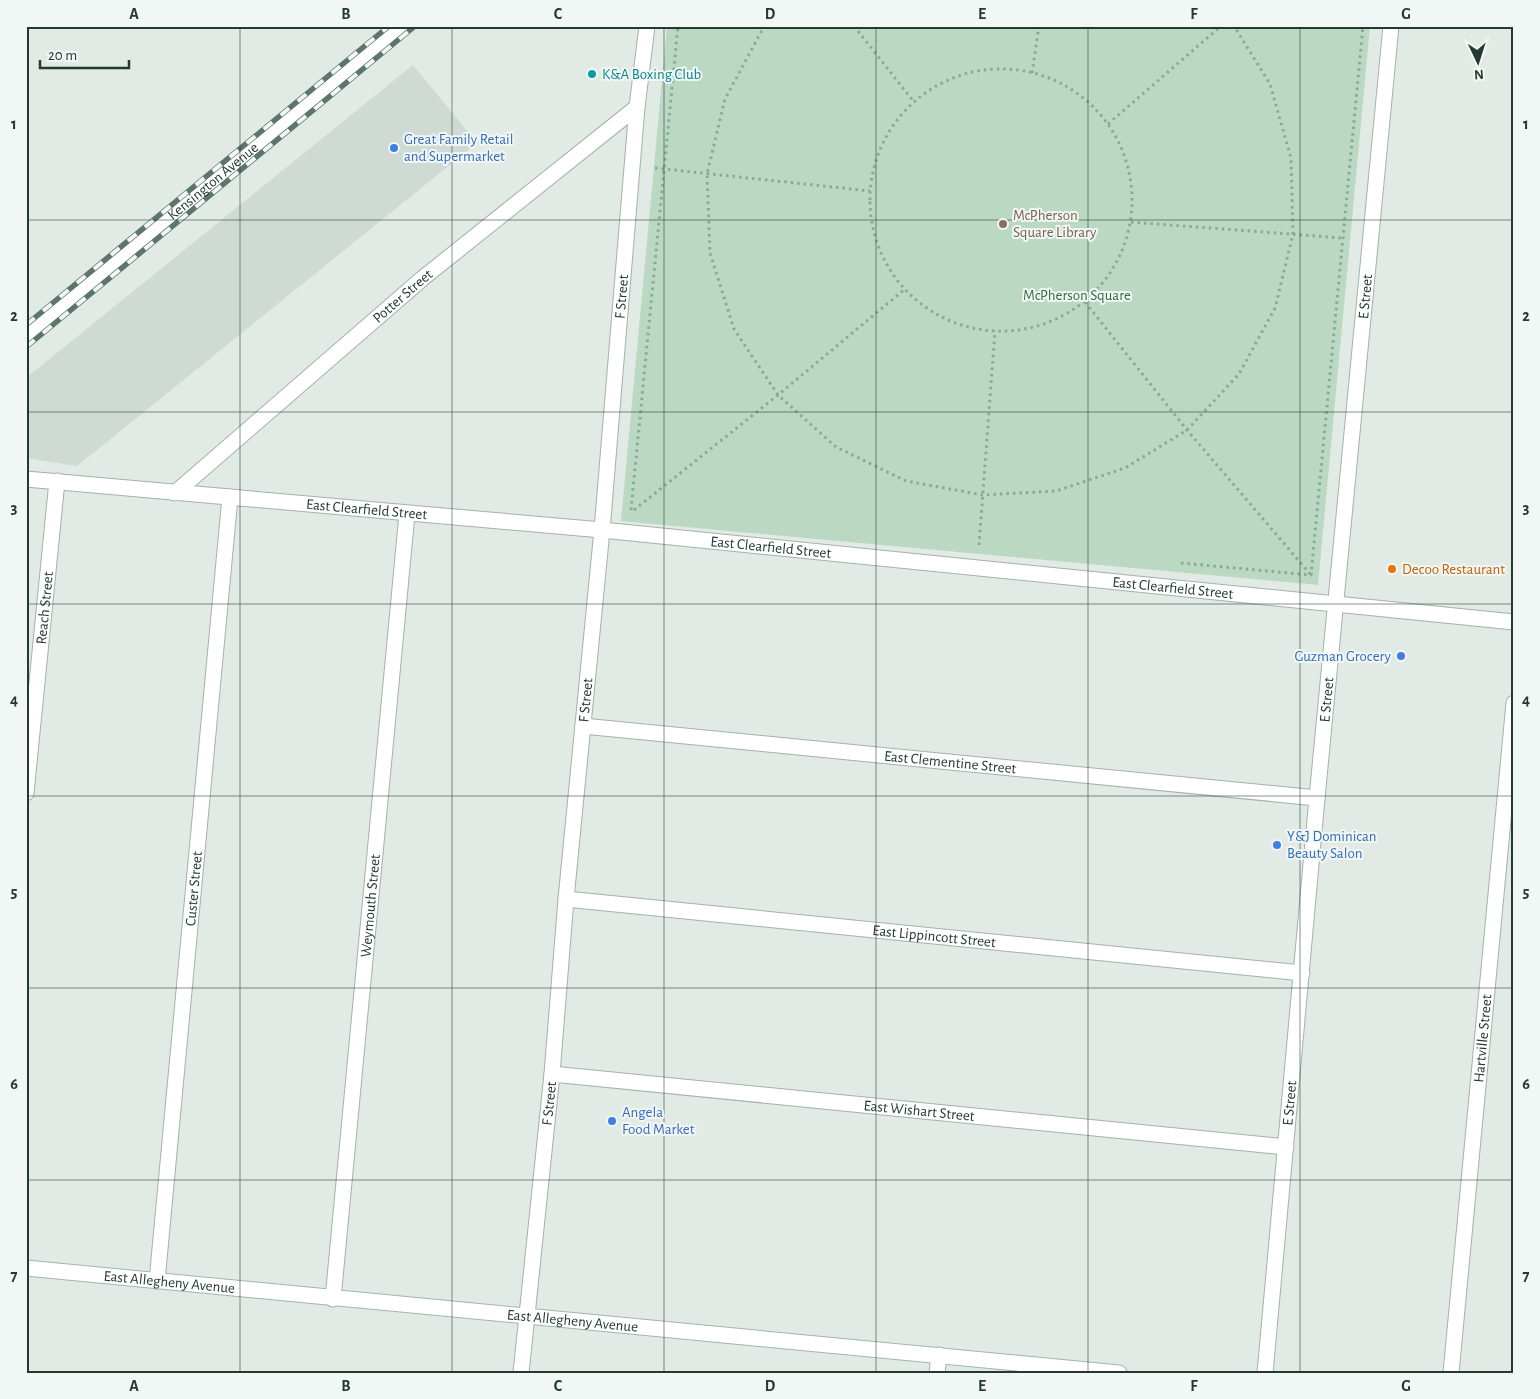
<svg xmlns="http://www.w3.org/2000/svg" width="1540" height="1399" viewBox="0 0 1540 1399" font-family="'Alegreya Sans',sans-serif">
  <style>
    .built { fill: #cfdad4 }
    .green { fill: #bbd9c2 }
    .lines { fill: none; stroke-linecap: round; stroke-linejoin: round }
    .street-casing { stroke: #a4b1ac; stroke-width: 17 }
    .secondary-casing { stroke: #a1b5ad; stroke-width: 17 }
    .path { stroke: #84ab9d; stroke-width: 3; stroke-dasharray: 2.5 4; stroke-linecap: butt }
    .street { stroke: #fff; stroke-width: 15 }
    .secondary { stroke: #fff; stroke-width: 15 }
    .rail-casing { stroke: #5d756d; stroke-width: 5.5 }
    .rail { stroke: #f1f7f4; stroke-width: 4; stroke-dasharray: 11; stroke-linecap: butt }
    .grid { fill: none; stroke: #233932; stroke-width: 1; stroke-opacity: 0.55 }
    .culture-dot { fill: #0f9aa8; stroke: #f1f7f4; stroke-width: 2 }
    .shop-dot { fill: #3f7fe0; stroke: #f1f7f4; stroke-width: 2 }
    .education-dot { fill: #8d6e63; stroke: #f1f7f4; stroke-width: 2 }
    .food-dot { fill: #e8710a; stroke: #f1f7f4; stroke-width: 2 }
    .labels { text-anchor: middle; dominant-baseline: central; stroke-width: 4; stroke-linejoin: round; paint-order: stroke }
    .culture-label { font-size: 15px; fill: #0d838f; stroke: #f1f7f4; text-anchor: start }
    .shop-label { font-size: 15px; fill: #366cbe; stroke: #f1f7f4; text-anchor: start }
    .street-label { font-size: 15px; fill: #233932; stroke: #f1f7f4 }
    .education-label { font-size: 15px; fill: #785e54; stroke: #f1f7f4; text-anchor: start }
    .park-label { font-size: 15px; fill: #306c45; stroke: #f1f7f4 }
    .food-label { font-size: 15px; fill: #c56008; stroke: #f1f7f4; text-anchor: start }
    .neatline { fill: none; stroke: #233932; stroke-width: 2 }
    .grid-label { font-size: 16px; text-anchor: middle; font-weight: bold; fill: #233932 }
  </style>
  <rect width="100%" height="100%" fill="#e1eae5"/>
  <path class="built" d="M 413,65 L 477,143 L 77,466 L 26,458 L 26,378 Z"/>
  <path class="green" d="M 667,26 L 1370,26 L 1318,585 L 621,521 Z"/>
  <g class="lines">
    <defs>
      <g id="street">
        <path id="s1" d="M 26,479 L 602,530 L 1514,622"/>
        <path id="s2" d="M 175,493 L 423,278 L 637,107"/>
        <path id="s3" d="M 583,726 L 1317,798"/>
        <path id="s4" d="M 26,793 L 57,481"/>
        <path id="s5" d="M 566,899 L 1302,973"/>
        <path id="s6" d="M 552,1074 L 1286,1147"/>
        <path id="s7" d="M 157,1281 L 230,497"/>
        <path id="s8" d="M 333,1299 L 407,514"/>
        <path id="s9" d="M 521,1373 L 552,1074 L 566,899 L 602,530 L 637,107 L 647,26"/>
        <path d="M 937,1373 L 939,1355"/>
        <path id="s10" d="M 1265,1373 L 1317,798 L 1391,26"/>
        <path id="s11" d="M 1451,1373 L 1514,703"/>
      </g>
      <g id="secondary">
        <path id="s12" d="M 26,335 L 401,26"/>
        <path id="s13" d="M 26,1268 L 1119,1373"/>
      </g>
    </defs>
    <use href="#street" class="street-casing"/>
    <use href="#secondary" class="secondary-casing"/>
    <path class="path" d="M 766,26 L 761,32 L 725,99 L 707,174 L 710,253 L 734,329 L 778,395 L 836,447 L 906,481 L 983,495 L 1056,491 L 1125,468 L 1187,430 L 1239,374 L 1275,308 L 1293,234 L 1291,158 L 1270,84 L 1234,26
      M 854,26 L 914,102
      M870 200a131 131 0 1 1 262 0a131 131 0 1 1-262 0Z
      M 1032,73 L 1039,26
      M 1108,124 L 1221,26
      M 655,168 L 870,191
      M 1131,222 L 1342,238
      M 1085,302 L 1187,430 L 1311,575
      M 631,510 L 678,26
      M 634,510 L 778,395 L 905,289
      M 979,545 L 995,331
      M 1181,563 L 1311,575 L 1363,26"/>
    <use href="#street" class="street"/>
    <use href="#secondary" class="secondary"/>
    <defs>
      <path id="rail" d="M 26,325 L 389,26
        M 26,347 L 415,26"/>
    </defs>
    <use href="#rail" class="rail-casing"/>
    <use href="#rail" class="rail"/>
  </g>
  <path class="grid" d="M 240,26 L 240,1373M 452,26 L 452,1373M 664,26 L 664,1373M 876,26 L 876,1373M 1088,26 L 1088,1373M 1300,26 L 1300,1373M 26,220 L 1514,220M 26,412 L 1514,412M 26,604 L 1514,604M 26,796 L 1514,796M 26,988 L 1514,988M 26,1180 L 1514,1180"/>
  <circle class="culture-dot" cx="592" cy="74" r="5"/>
  <g class="shop-dot">
    <circle cx="394" cy="148" r="5"/>
    <circle cx="1401" cy="656" r="5"/>
    <circle cx="1277" cy="845" r="5"/>
    <circle cx="612" cy="1121" r="5"/>
  </g>
  <circle class="education-dot" cx="1003" cy="224" r="5"/>
  <circle class="food-dot" cx="1392" cy="569" r="5"/>
  <g class="labels">
    <g class="culture-label">
      <text x="602" y="74">K&amp;A Boxing Club</text>
    </g>
    <g class="shop-label">
      <text x="404" y="139">Great Family Retail<tspan x="404" dy="17">and Supermarket</tspan></text>
      <text x="1391" y="656" text-anchor="end">Guzman Grocery</text>
      <text x="1287" y="836">Y&amp;J Dominican<tspan x="1287" dy="17">Beauty Salon</tspan></text>
      <text x="622" y="1112">Angela<tspan x="622" dy="17">Food Market</tspan></text>
    </g>
    <g class="street-label">
      <text stroke="none"><textPath href="#s12" startOffset="242">Kensington Avenue</textPath></text>
      <text stroke="none"><textPath href="#s2" startOffset="301">Potter Street</textPath></text>
      <text stroke="none"><textPath href="#s9" startOffset="1081">F Street</textPath></text>
      <text stroke="none"><textPath href="#s10" startOffset="1081">E Street</textPath></text>
      <text stroke="none"><textPath href="#s1" startOffset="342">East Clearfield Street</textPath></text>
      <text stroke="none"><textPath href="#s1" startOffset="748">East Clearfield Street</textPath></text>
      <text stroke="none"><textPath href="#s1" startOffset="1152">East Clearfield Street</textPath></text>
      <text stroke="none"><textPath href="#s4" startOffset="186">Reach Street</textPath></text>
      <text stroke="none"><textPath href="#s10" startOffset="676">E Street</textPath></text>
      <text stroke="none"><textPath href="#s9" startOffset="676">F Street</textPath></text>
      <text stroke="none"><textPath href="#s3" startOffset="369">East Clementine Street</textPath></text>
      <text stroke="none"><textPath href="#s7" startOffset="394">Custer Street</textPath></text>
      <text stroke="none"><textPath href="#s8" startOffset="395">Weymouth Street</textPath></text>
      <text stroke="none"><textPath href="#s5" startOffset="370">East Lippincott Street</textPath></text>
      <text stroke="none"><textPath href="#s11" startOffset="336">Hartville Street</textPath></text>
      <text stroke="none"><textPath href="#s9" startOffset="271">F Street</textPath></text>
      <text stroke="none"><textPath href="#s10" startOffset="271">E Street</textPath></text>
      <text stroke="none"><textPath href="#s6" startOffset="369">East Wishart Street</textPath></text>
      <text stroke="none"><textPath href="#s13" startOffset="144">East Allegheny Avenue</textPath></text>
      <text stroke="none"><textPath href="#s13" startOffset="549">East Allegheny Avenue</textPath></text>
    </g>
    <g class="education-label">
      <text x="1013" y="215">McPherson<tspan x="1013" dy="17">Square Library</tspan></text>
    </g>
    <g class="park-label">
      <text x="1077" y="295">McPherson Square</text>
    </g>
    <g class="food-label">
      <text x="1402" y="569">Decoo Restaurant</text>
    </g>
  </g>
  <rect width="1540" height="1399" fill="none" stroke="#f1f7f4" stroke-width="55"/>
  <g transform="translate(1478 62) rotate(176)" stroke="#f1f7f4" stroke-width="4" paint-order="stroke">
  <path d="M0-4L9 19L0 12L-9 19Z" fill="#233932"/>
  <text y="-8" font-size="14" font-weight="bold" text-anchor="middle" fill="#233932">N</text>
  </g>
  <path d="M40 60v8h89v-8" fill="none" stroke="#233932" stroke-width="2.5"/>
  <text x="48" y="60" font-size="15" fill="#233932" stroke="#f1f7f4" stroke-width="4" paint-order="stroke">20 m</text>
  <rect x="28" y="28" width="1484" height="1344" class="neatline"/>
  <g class="grid-label">
    <text x="134" y="19">A</text>
    <text x="346" y="19">B</text>
    <text x="558" y="19">C</text>
    <text x="770" y="19">D</text>
    <text x="982" y="19">E</text>
    <text x="1194" y="19">F</text>
    <text x="1406" y="19">G</text>
    <text x="14" y="129">1</text>
    <text x="1526" y="129">1</text>
    <text x="14" y="321">2</text>
    <text x="1526" y="321">2</text>
    <text x="14" y="513">3</text>
    <text x="1526" y="513">3</text>
    <text x="14" y="705">4</text>
    <text x="1526" y="705">4</text>
    <text x="14" y="897">5</text>
    <text x="1526" y="897">5</text>
    <text x="14" y="1089">6</text>
    <text x="1526" y="1089">6</text>
    <text x="14" y="1281">7</text>
    <text x="1526" y="1281">7</text>
    <text x="134" y="1391">A</text>
    <text x="346" y="1391">B</text>
    <text x="558" y="1391">C</text>
    <text x="770" y="1391">D</text>
    <text x="982" y="1391">E</text>
    <text x="1194" y="1391">F</text>
    <text x="1406" y="1391">G</text>
  </g>
</svg>
